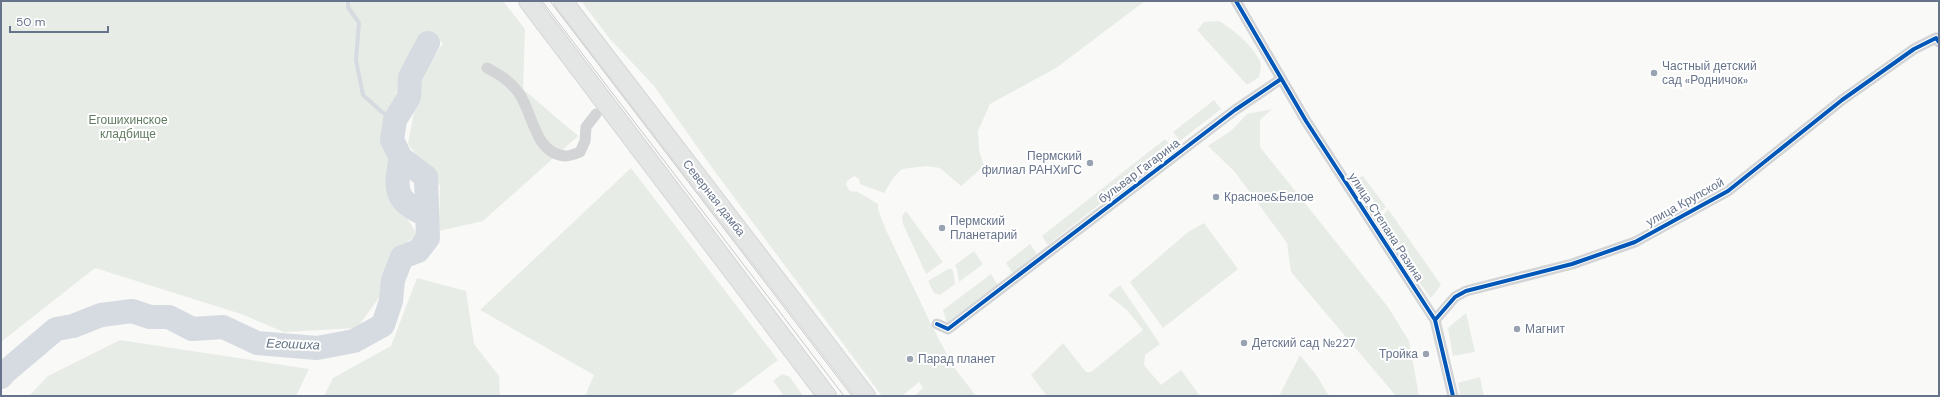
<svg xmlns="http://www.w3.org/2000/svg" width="1940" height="397" viewBox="0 0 1940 397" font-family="'DM Sans',sans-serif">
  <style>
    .green { fill: #e8ece6 }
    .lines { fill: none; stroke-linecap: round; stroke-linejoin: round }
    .stream { stroke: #d5dbe0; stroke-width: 4 }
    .river { stroke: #d5dbe0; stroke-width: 24 }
    .primary-casing { stroke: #d5d6d7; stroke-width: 20 }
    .minor { stroke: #d3d4d5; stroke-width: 11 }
    .primary { stroke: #e4e5e5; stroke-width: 18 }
    .tram { stroke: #c9c9cb; stroke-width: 1 }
    .cycleway-casing { stroke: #fff; stroke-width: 6 }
    .cycleway { stroke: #0057b8; stroke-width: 4 }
    .poi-dot { fill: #99a2b1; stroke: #fff; stroke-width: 1.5 }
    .labels { text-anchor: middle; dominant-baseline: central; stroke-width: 4; stroke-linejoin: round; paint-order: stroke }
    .poi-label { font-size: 12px; fill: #66738b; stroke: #fff; text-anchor: start }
    .park-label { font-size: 12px; fill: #627c62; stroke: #fff }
    .street-label { font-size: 12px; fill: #66738b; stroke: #fff }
    .water-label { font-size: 13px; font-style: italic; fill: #627486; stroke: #fff }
  </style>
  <rect width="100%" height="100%" fill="#f9f9f8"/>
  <path class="green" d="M 1,1 L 503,1 L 525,29 L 523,89 L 578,136 L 483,221 L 439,231 L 440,186 L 408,144 L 420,80 L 443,43 L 426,33 L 406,64 L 388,119 L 386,142 L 393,167 L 391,185 L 399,205 L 417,234 L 390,256 L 386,288 L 357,328 L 284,332 L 241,314 L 95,268 L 1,342 Z
    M 581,1 L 1145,1 L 1056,68 L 990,104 L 978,131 L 979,150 L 984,166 L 961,186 L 940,168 L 926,166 L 902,169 L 894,177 L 884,193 L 860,184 L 859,179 L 854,176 L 847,181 L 846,185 L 850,191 L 858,192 L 878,204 L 878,209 L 885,228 L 931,324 L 953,366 L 976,396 L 914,396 L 923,388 L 919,382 L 902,396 L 882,396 L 713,169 L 654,86 L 610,39 Z
    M 1219,21 C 1233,29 1253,46 1260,61 C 1262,66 1260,72 1259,77 L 1247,85 L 1197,30 L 1204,22 Z
    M 1214,100 L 1221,109 L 1180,141 L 1173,132 Z
    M 1272,109 L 1260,120 L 1260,147 L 1388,307 L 1409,341 L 1419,396 L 1396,396 L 1291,272 L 1287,243 L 1235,172 L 1208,146 L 1232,130 L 1247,114 Z
    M 1165,139 L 1172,147 L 1048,245 L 1042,236 Z
    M 631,168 L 778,360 L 730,396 L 585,396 L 594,375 L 480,310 Z
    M 1363,176 L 1386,207 L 1381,211 L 1357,178 Z
    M 1388,209 L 1441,285 L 1431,298 C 1414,275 1397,255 1381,232 L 1389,224 L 1383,215 Z
    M 906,211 L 943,262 L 926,274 L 903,224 L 902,216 Z
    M 1204,223 L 1238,269 L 1163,328 L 1130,282 L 1188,232 Z
    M 1030,244 L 1037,254 L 1013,273 L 1006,263 Z
    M 974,251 L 983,264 L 959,282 L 957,269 L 955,265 Z
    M 950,268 L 953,271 L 955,284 L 940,295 L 934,293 L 928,281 Z
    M 991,274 L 998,285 L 947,323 L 943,310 Z
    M 417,278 L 466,291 L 474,344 L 499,376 L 500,396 L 324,396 L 333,378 L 391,346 Z
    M 1120,285 L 1160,344 L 1145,355 L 1144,365 L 1161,385 L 1181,370 L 1200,396 L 1047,396 L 1031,375 L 1063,343 L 1086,372 L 1091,372 L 1143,330 L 1127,310 L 1108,295 Z
    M 1466,313 L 1475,352 L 1453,356 L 1448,328 Z
    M 120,340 L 309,369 L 296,396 L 29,396 L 48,376 Z
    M 1300,355 L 1317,376 L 1329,396 L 1279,396 Z
    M 782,374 L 790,377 L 803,396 L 784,396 L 773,381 Z
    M 1480,377 L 1484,396 L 1460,396 L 1458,383 Z"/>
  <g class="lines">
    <path class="stream" d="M 348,1 L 348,7 L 359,23 L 356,60 L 363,95 L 382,112 L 395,120"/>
    <path class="river" d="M 401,158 C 394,190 395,201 426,215
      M 1,377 L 4,373 L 56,329 L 73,326 L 101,315 L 132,311 L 150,317 L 169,317 L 192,329 L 223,327 L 257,343 L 317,348 L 354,341 L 383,325 L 391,301 L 393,280 L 402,257 L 418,251 L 428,238 L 426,177 L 401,158 L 392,140 L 395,120 L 409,97 L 410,77 L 428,43"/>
    <defs>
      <path id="primary" d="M 528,1 L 827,396
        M 563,1 L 866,396"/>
    </defs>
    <use href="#primary" class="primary-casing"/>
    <path class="minor" d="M 1236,1 L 1306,121 L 1435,320 L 1453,396
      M 487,68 C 500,75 509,80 518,92 C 533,111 534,154 565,156 C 569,156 575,154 580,152 L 585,141 L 586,127 L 596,114
      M 1435,320 L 1455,297 L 1466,291 L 1572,264 L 1635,242 L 1728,191 L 1842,100 L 1914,49 L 1936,38 L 1939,42
      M 937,324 L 948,329 L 1235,110 L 1281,79"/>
    <use href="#primary" class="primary"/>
    <path class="tram" d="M 542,1 L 844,396
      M 550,1 L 852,396"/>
    <defs>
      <path id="cycleway" d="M 1236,1 L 1306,121 L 1435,320 L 1453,396
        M 1435,320 L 1455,297 L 1466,291 L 1572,264 L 1635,242 L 1728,191 L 1842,100 L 1914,49 L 1936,38 L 1939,42
        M 937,324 L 948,329 L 1235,110 L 1281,79"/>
    </defs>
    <use href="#cycleway" class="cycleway-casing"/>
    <use href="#cycleway" class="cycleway"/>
  </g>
  <g class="poi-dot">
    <circle cx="1654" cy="73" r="4"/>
    <circle cx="1090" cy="163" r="4"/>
    <circle cx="1216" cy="197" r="4"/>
    <circle cx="942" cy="228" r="4"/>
    <circle cx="1517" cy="329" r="4"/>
    <circle cx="1244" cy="343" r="4"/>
    <circle cx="1426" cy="354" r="4"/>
    <circle cx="910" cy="359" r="4"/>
  </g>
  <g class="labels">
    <g class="poi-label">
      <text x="1662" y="66">Частный детский<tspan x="1662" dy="14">сад «Родничок»</tspan></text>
      <text x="1082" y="156" text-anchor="end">Пермский<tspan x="1082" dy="14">филиал РАНХиГС</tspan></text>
      <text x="1224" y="197">Красное&amp;Белое</text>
      <text x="950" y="221">Пермский<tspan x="950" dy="14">Планетарий</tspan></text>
      <text x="1525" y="329">Магнит</text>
      <text x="1252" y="343">Детский сад №227</text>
      <text x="1418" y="354" text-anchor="end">Тройка</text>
      <text x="918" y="359">Парад планет</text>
    </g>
    <g class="park-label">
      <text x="128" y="120">Егошихинское<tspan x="128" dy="14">кладбище</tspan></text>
    </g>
    <g class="street-label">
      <text transform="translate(1139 171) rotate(-37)">бульвар Гагарина</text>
      <text transform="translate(714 198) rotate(52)">Северная дамба</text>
      <text transform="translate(1685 202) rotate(-29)">улица Крупской</text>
      <text transform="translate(1386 227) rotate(57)">улица Степана Разина</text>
    </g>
    <g class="water-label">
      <text transform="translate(293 344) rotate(2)">Егошиха</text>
    </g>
  </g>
  <rect width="1940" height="397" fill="none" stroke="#66738b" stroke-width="4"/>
  <path d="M10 26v6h98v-6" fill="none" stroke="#66738b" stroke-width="2"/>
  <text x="16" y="26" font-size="12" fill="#66738b" stroke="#ffffff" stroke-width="3" paint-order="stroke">50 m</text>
</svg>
